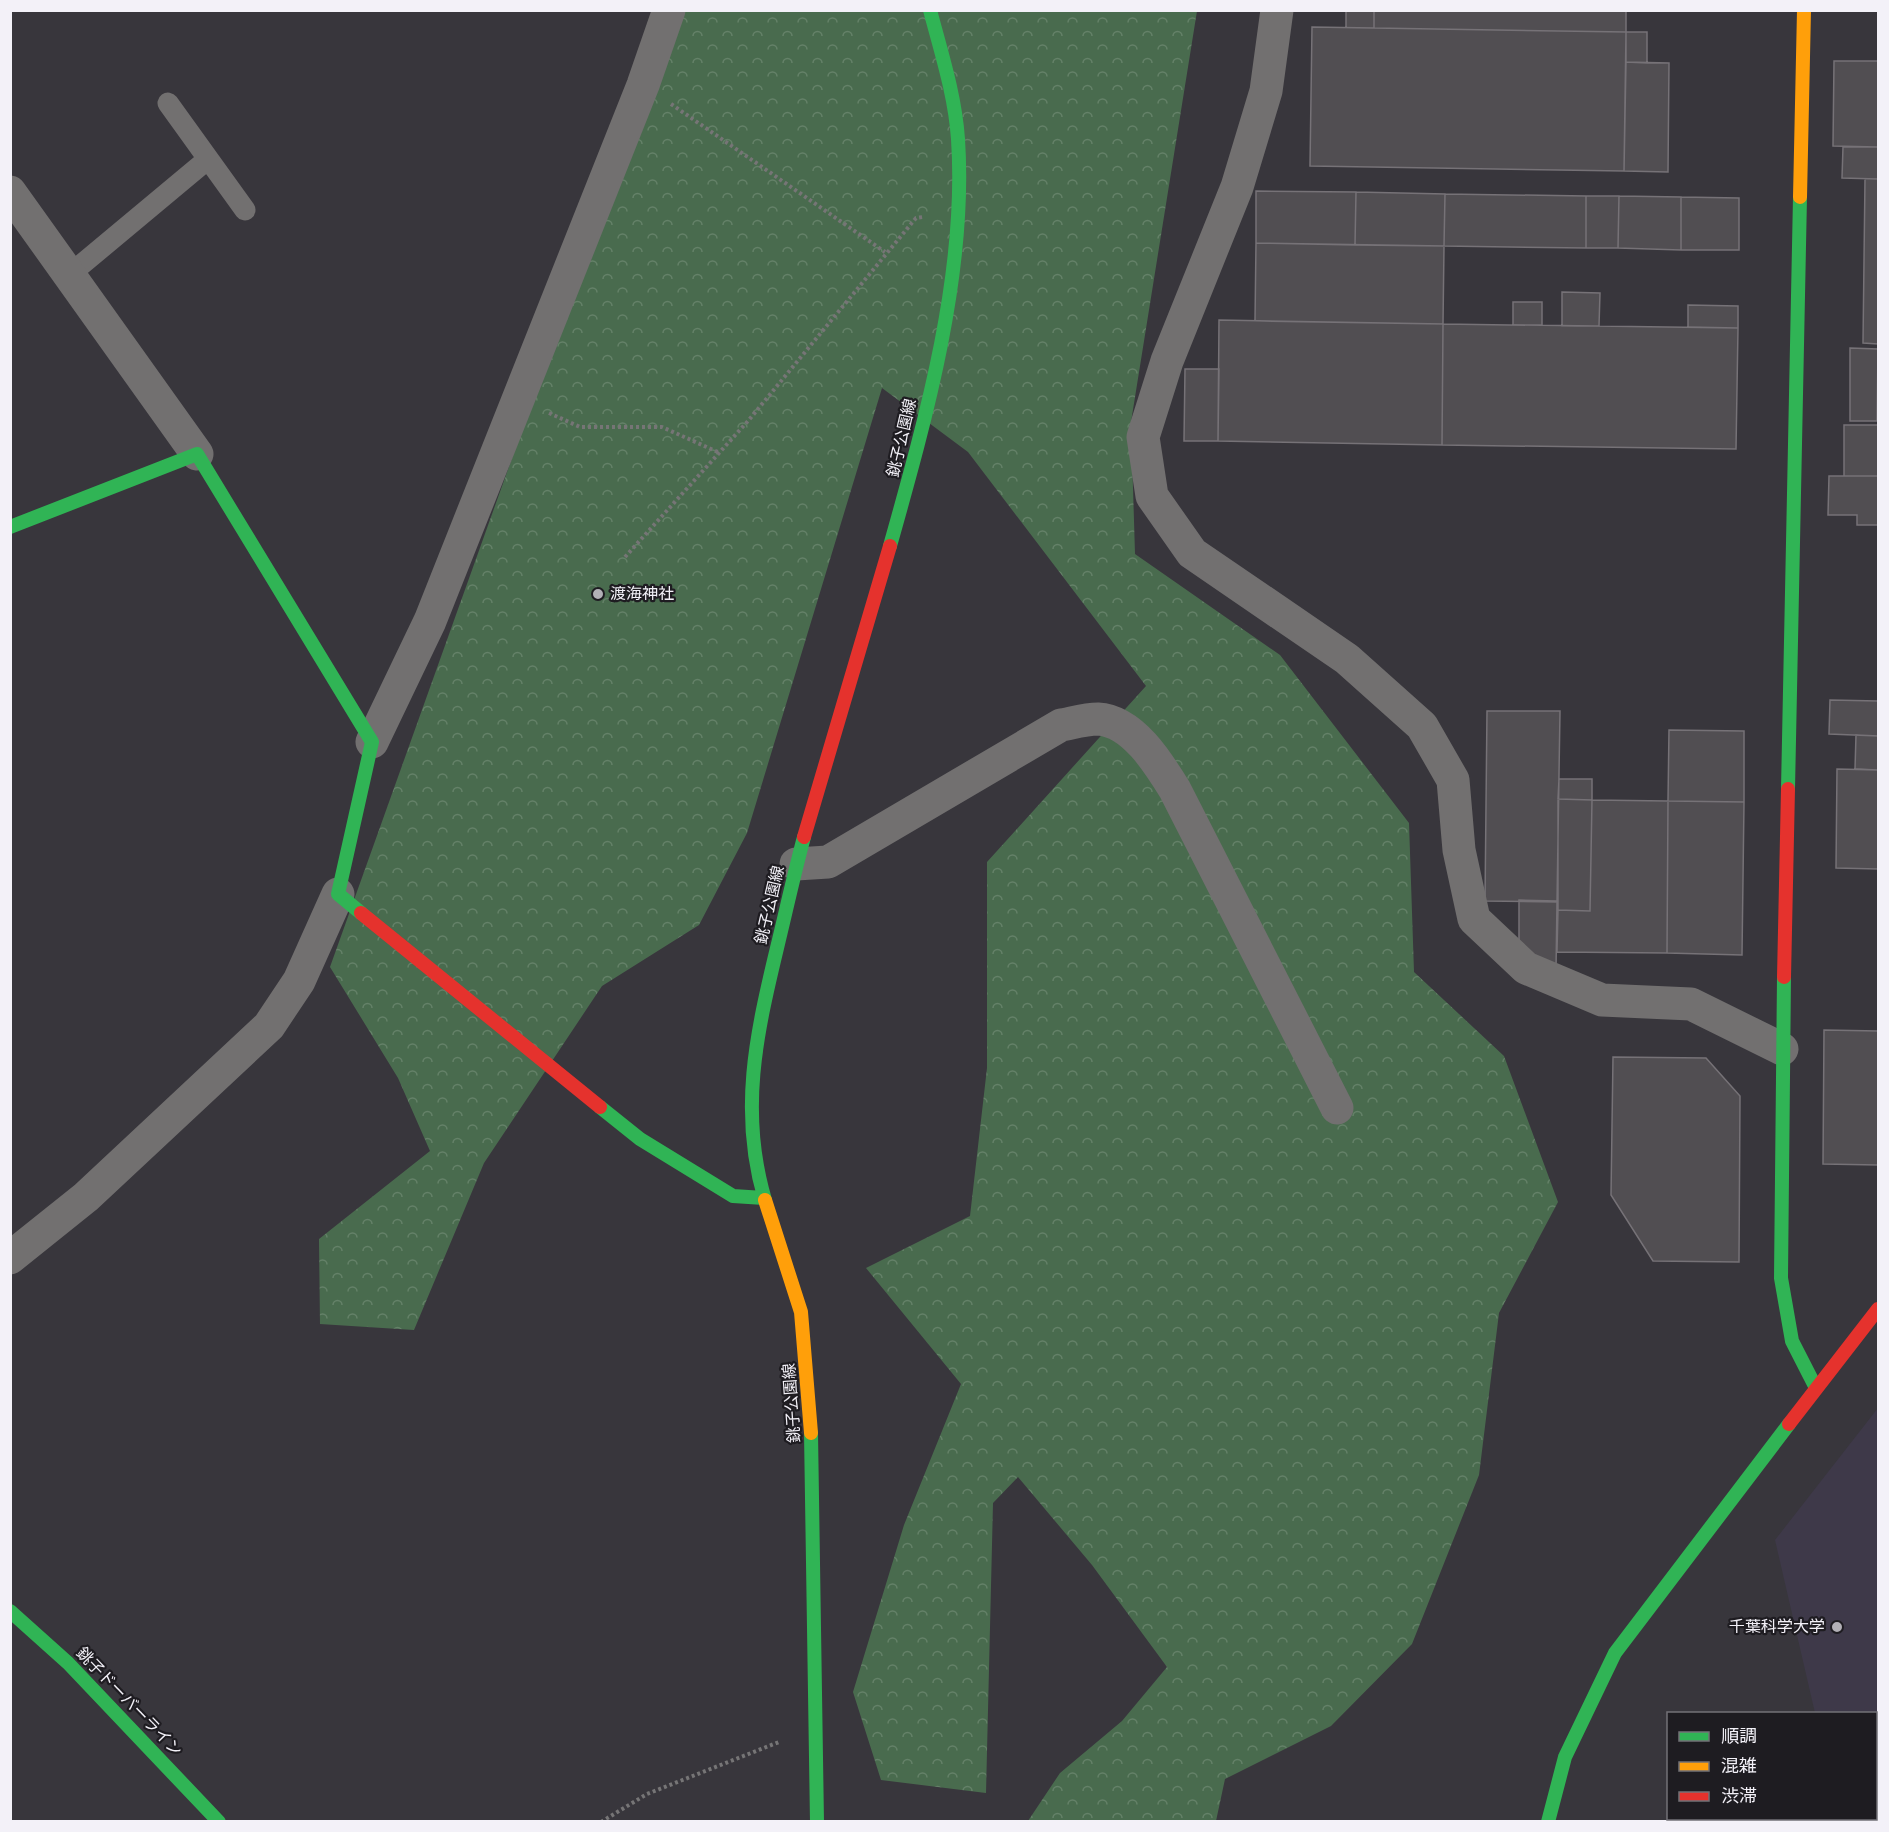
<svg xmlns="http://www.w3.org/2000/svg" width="1889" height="1832" viewBox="0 0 1889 1832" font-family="'Alegreya Sans','Noto Sans JP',sans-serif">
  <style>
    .built { fill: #3e3949 }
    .forest { fill: url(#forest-crowns) }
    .building { fill: #514e52; stroke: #767277; stroke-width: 1.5 }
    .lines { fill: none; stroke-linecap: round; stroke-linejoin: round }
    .path { stroke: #767576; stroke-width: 4; stroke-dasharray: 3 3; stroke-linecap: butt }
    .lane { stroke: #727070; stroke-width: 21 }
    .street { stroke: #727070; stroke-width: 33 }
    .fast { stroke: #30b455; stroke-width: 14 }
    .slow { stroke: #ff9f0a; stroke-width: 14 }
    .jam { stroke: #e5322d; stroke-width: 14 }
    .poi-dot { fill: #b2b0b6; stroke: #1e1c21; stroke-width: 2 }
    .labels { text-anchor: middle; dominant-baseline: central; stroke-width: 4.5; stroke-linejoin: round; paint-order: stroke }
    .street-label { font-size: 16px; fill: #f3f1f8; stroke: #1e1c21 }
    .poi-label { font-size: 16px; fill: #f3f1f8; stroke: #1e1c21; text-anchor: start }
  </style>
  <defs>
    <pattern id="forest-crowns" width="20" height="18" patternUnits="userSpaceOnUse" patternTransform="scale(1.5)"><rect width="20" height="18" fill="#496b4e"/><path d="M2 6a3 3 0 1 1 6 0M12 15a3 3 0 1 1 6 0" fill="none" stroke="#648168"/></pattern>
  </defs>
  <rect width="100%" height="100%" fill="#38363c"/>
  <path class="built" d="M 1878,1408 L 1878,1821 L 1839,1821 L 1839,1819 L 1876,1818 L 1876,1714 L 1815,1713 L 1775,1540 Z"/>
  <path class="forest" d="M 672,11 L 1197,11 L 1131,422 L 1135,554 L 1280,655 L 1409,823 L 1414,972 L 1504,1056 L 1558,1202 L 1499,1313 L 1479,1475 L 1412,1644 L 1331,1726 L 1225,1779 L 1216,1821 L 1028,1821 L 1060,1773 L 1122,1721 L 1167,1667 L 1092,1565 L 1018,1477 L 993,1503 L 986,1793 L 881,1780 L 853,1692 L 904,1525 L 961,1384 L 866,1268 L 970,1216 L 987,1068 L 987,862 L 1146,686 L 968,452 L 882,388 L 747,833 L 699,925 L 602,986 L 484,1163 L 414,1330 L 320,1324 L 319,1239 L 430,1151 L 398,1078 L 330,967 Z"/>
  <path class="building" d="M 1346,10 L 1374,10 L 1374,28 L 1346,28 Z
    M 1374,10 L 1626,10 L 1626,32 L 1374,28 Z
    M 1312,27 L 1626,32 L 1624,171 L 1310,166 Z
    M 1626,32 L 1647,32 L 1647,63 L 1626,62 Z
    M 1834,61 L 1878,61 L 1878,147 L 1833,146 Z
    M 1626,62 L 1669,63 L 1668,172 L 1624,171 Z
    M 1843,147 L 1878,147 L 1878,179 L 1842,178 Z
    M 1865,179 L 1878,179 L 1878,344 L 1863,343 Z
    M 1256,191 L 1356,192 L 1355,245 L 1256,243 Z
    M 1356,192 L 1445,194 L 1444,246 L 1355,245 Z
    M 1445,194 L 1586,196 L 1586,248 L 1444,246 Z
    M 1586,196 L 1619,196 L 1618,248 L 1586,248 Z
    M 1619,196 L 1681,197 L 1681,250 L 1618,248 Z
    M 1681,197 L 1739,198 L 1739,250 L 1681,250 Z
    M 1256,243 L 1444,246 L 1443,324 L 1255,321 Z
    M 1562,292 L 1600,293 L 1599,326 L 1562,326 Z
    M 1513,302 L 1542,302 L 1542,325 L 1513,325 Z
    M 1688,305 L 1738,306 L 1738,328 L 1688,327 Z
    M 1219,320 L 1443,324 L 1442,445 L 1218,441 Z
    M 1443,324 L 1738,328 L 1736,449 L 1442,445 Z
    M 1850,348 L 1878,349 L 1877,421 L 1850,421 Z
    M 1185,369 L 1219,369 L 1218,441 L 1184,441 Z
    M 1844,425 L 1878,425 L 1878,476 L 1844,476 Z
    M 1829,476 L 1878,476 L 1878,525 L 1857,525 L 1857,515 L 1828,515 Z
    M 1830,700 L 1878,701 L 1878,736 L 1829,734 Z
    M 1487,711 L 1560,711 L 1557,902 L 1485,901 Z
    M 1669,730 L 1744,731 L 1744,802 L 1668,801 Z
    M 1856,735 L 1878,736 L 1878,770 L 1855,769 Z
    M 1837,769 L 1878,770 L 1878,869 L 1836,868 Z
    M 1559,779 L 1592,779 L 1592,800 L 1558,799 Z
    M 1558,799 L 1592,800 L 1590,911 L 1558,910 Z
    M 1592,800 L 1668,801 L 1667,953 L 1557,952 L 1558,910 L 1590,911 Z
    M 1668,801 L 1744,802 L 1742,955 L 1667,953 Z
    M 1519,900 L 1557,901 L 1556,970 L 1519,953 Z
    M 1824,1030 L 1878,1031 L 1878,1165 L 1823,1164 Z
    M 1613,1057 L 1706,1058 L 1740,1096 L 1739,1262 L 1653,1261 L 1611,1195 Z"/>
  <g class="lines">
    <path class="path" d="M 671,104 L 885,252
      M 549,413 L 580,427 L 662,427 L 720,453
      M 625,557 L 748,421 L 916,218 L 923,217
      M 601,1822 L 647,1794 L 779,1742"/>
    <path class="lane" d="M 168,103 L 245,210
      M 69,275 L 208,159"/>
    <path class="street" d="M 1277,10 L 1266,91 L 1237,187 L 1167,361 L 1143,437 L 1152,496 L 1192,553 L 1347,659 L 1422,726 L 1453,780 L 1459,850 L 1474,919 L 1526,968 L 1602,1000 L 1691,1004 L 1782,1049
      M 10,192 L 197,454
      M 372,742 L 430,621 L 643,85 L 669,10
      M 796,864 L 828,862 L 1061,725 C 1072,723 1086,719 1098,719 C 1133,721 1159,764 1175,790 L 1337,1108
      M 10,1258 L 86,1197 L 269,1026 L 299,981 L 338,894"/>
    <path class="fast" d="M 10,527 L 197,454 L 372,742 L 338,894 L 361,913
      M 890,546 C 926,418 967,273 958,139 C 955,95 941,52 930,10
      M 1788,789 L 1800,197
      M 1784,977 L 1781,1278 L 1792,1341 L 1816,1388
      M 600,1107 L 640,1139 L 733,1196 L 764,1198
      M 765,1200 C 739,1112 756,1035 777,948 C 786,911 794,874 804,837
      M 811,1433 L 817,1822
      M 10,1611 L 68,1663 L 219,1822
      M 1548,1822 L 1565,1757 L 1615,1653 L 1789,1424"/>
    <path class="slow" d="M 1800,197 L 1804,10
      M 765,1200 L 801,1312 L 811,1433"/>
    <path class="jam" d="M 804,837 L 890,546
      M 361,913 L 600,1107
      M 1784,977 L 1788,789
      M 1789,1424 L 1878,1309"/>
  </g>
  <g class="poi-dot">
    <circle cx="598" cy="594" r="6"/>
    <circle cx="1837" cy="1627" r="6"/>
  </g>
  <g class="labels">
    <g class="street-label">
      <text transform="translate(902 438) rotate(-77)">銚子公園線</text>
      <text transform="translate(770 905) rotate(-77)">銚子公園線</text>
      <text transform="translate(792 1403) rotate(-94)">銚子公園線</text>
      <text transform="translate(129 1702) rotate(46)">銚子ドーバーライン</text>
    </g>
    <g class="poi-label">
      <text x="610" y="594">渡海神社</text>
      <text x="1825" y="1627" text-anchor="end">千葉科学大学</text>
    </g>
  </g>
  <rect width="1889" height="1832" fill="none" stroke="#f3f1f8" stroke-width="24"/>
  <rect x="1667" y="1712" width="210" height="108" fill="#1e1c21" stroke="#737177" stroke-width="1.5"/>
  <rect x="1679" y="1732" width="30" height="9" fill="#30b455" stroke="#737177" stroke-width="1.5"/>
  <text x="1721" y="1742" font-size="18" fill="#f3f1f8">順調</text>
  <rect x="1679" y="1762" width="30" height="9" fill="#ff9f0a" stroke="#737177" stroke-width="1.5"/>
  <text x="1721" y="1772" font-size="18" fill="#f3f1f8">混雑</text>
  <rect x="1679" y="1792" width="30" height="9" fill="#e5322d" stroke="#737177" stroke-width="1.5"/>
  <text x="1721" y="1802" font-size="18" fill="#f3f1f8">渋滞</text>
</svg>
